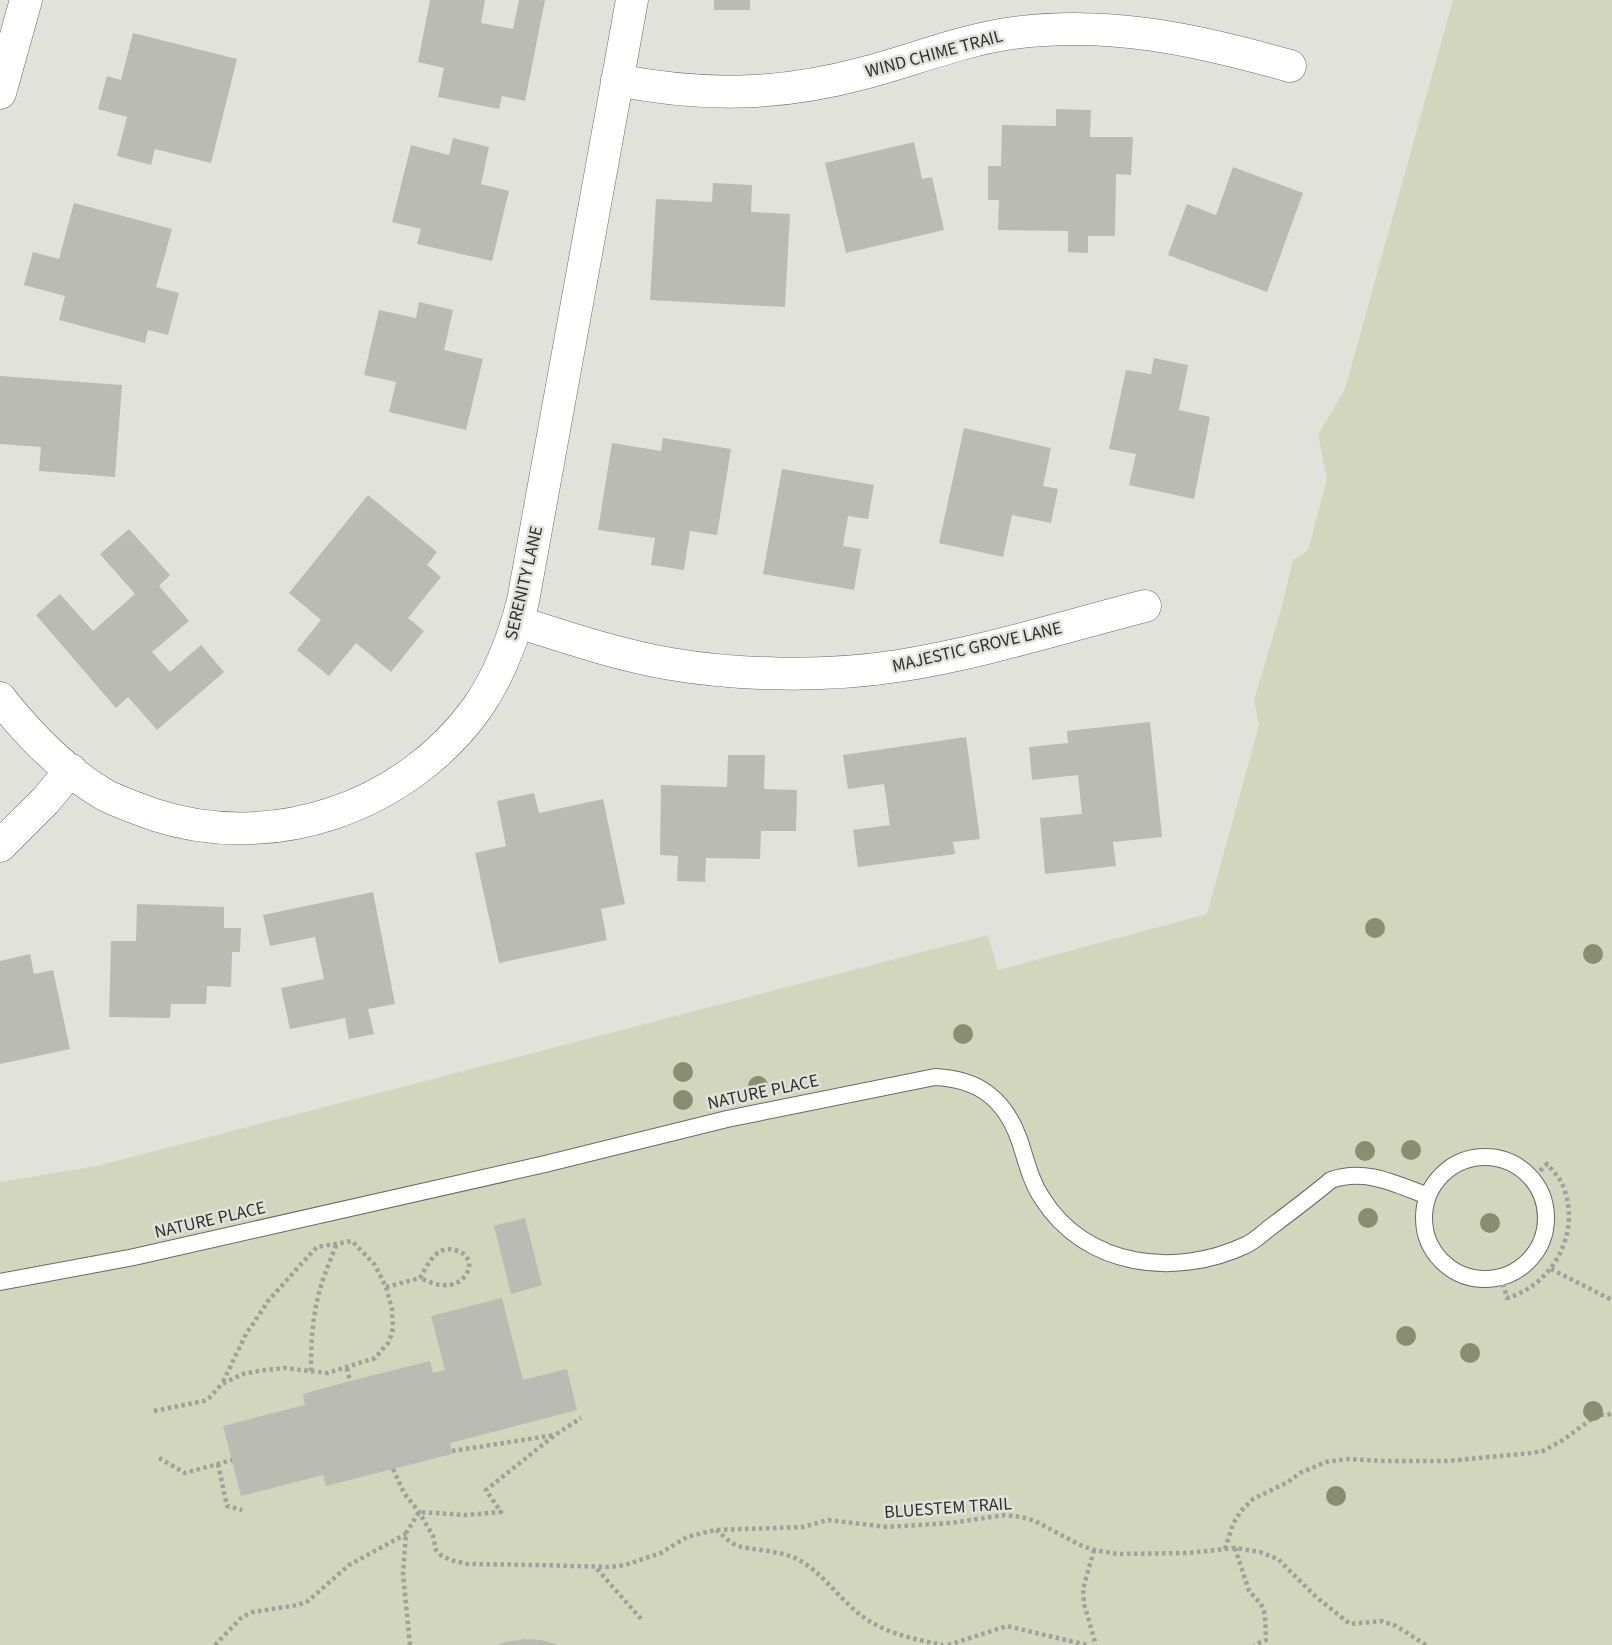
<svg xmlns="http://www.w3.org/2000/svg" width="1612" height="1645" viewBox="0 0 1612 1645" font-family="'Source Sans 3',sans-serif">
  <style>
    .green { fill: #d1d6bc }
    .building { fill: #babbb3 }
    .lines { fill: none; stroke-linecap: round; stroke-linejoin: round }
    .lane-casing { stroke: #696b64; stroke-width: 18 }
    .street-casing { stroke: #696b64; stroke-width: 33 }
    .path { stroke: #9fa19b; stroke-width: 4.5; stroke-dasharray: 3.5 3.5; stroke-linecap: butt }
    .lane { stroke: #fff; stroke-width: 16 }
    .street { stroke: #fff; stroke-width: 32 }
    .tree { fill: #8a8e70 }
    .labels { text-anchor: middle; dominant-baseline: central; stroke-width: 5; stroke-linejoin: round; paint-order: stroke }
    .street-label { font-size: 18px; fill: #30312e; stroke: #e1e3db }
  </style>
  <rect width="100%" height="100%" fill="#e1e3db"/>
  <path class="green" d="M 1453,0 L 1612,0 L 1612,1645 L 0,1645 L 0,1182 L 97,1166 L 988,935 L 998,970 L 1207,914 L 1259,725 L 1254,700 L 1282,606 L 1293,560 L 1308,550 L 1327,479 L 1318,435 L 1345,389 Z"/>
  <path class="building" d="M 430,0 L 485,0 L 481,23 L 513,29 L 519,0 L 545,0 L 525,101 L 502,96 L 499,109 L 438,97 L 444,68 L 418,62 Z
    M 714,0 L 750,0 L 750,10 L 714,10 Z
    M 133,33 L 237,59 L 211,163 L 155,149 L 151,165 L 117,156 L 127,117 L 98,109 L 107,76 L 121,80 Z
    M 1056,109 L 1091,110 L 1090,137 L 1133,137 L 1131,175 L 1116,174 L 1115,236 L 1088,236 L 1088,253 L 1068,252 L 1068,231 L 998,230 L 999,200 L 988,200 L 988,166 L 1001,166 L 1002,125 L 1056,126 Z
    M 453,138 L 489,147 L 481,184 L 509,191 L 492,261 L 417,244 L 421,229 L 392,222 L 411,145 L 449,155 Z
    M 914,142 L 922,179 L 932,177 L 944,230 L 846,253 L 825,163 Z
    M 1233,167 L 1303,193 L 1267,292 L 1168,255 L 1187,204 L 1216,215 Z
    M 713,183 L 752,185 L 751,212 L 790,214 L 785,307 L 650,300 L 656,199 L 712,202 Z
    M 74,203 L 172,229 L 156,287 L 179,293 L 168,335 L 148,330 L 145,343 L 59,320 L 65,296 L 24,285 L 33,252 L 59,259 Z
    M 419,302 L 453,310 L 444,350 L 483,359 L 466,430 L 389,412 L 396,382 L 364,375 L 379,310 L 416,318 Z
    M 1154,358 L 1188,365 L 1179,410 L 1210,417 L 1194,499 L 1129,485 L 1136,454 L 1109,449 L 1126,370 L 1151,374 Z
    M 0,376 L 122,385 L 115,477 L 39,471 L 41,447 L 0,444 Z
    M 964,428 L 1051,448 L 1043,486 L 1058,489 L 1051,523 L 1012,515 L 1003,557 L 939,543 Z
    M 663,438 L 731,449 L 717,535 L 690,531 L 684,570 L 651,565 L 655,538 L 598,530 L 612,443 L 661,451 Z
    M 782,469 L 874,485 L 868,519 L 848,516 L 843,546 L 861,549 L 854,590 L 763,574 Z
    M 368,495 L 437,552 L 427,565 L 441,577 L 408,618 L 424,631 L 391,672 L 356,643 L 329,676 L 297,650 L 321,620 L 289,593 Z
    M 129,529 L 170,575 L 159,586 L 189,621 L 152,652 L 170,672 L 201,645 L 224,672 L 157,730 L 128,697 L 116,708 L 36,615 L 60,594 L 93,631 L 135,594 L 100,554 Z
    M 1150,722 L 1162,837 L 1113,842 L 1116,866 L 1045,874 L 1040,818 L 1082,814 L 1078,775 L 1032,780 L 1029,747 L 1068,743 L 1067,731 Z
    M 966,737 L 980,839 L 953,842 L 955,854 L 858,867 L 853,830 L 890,825 L 884,784 L 848,789 L 843,755 Z
    M 728,755 L 765,755 L 764,789 L 797,790 L 796,831 L 761,831 L 760,859 L 706,858 L 705,882 L 677,881 L 678,856 L 660,855 L 661,785 L 727,787 Z
    M 534,793 L 539,813 L 603,799 L 625,904 L 601,909 L 607,940 L 499,963 L 475,853 L 506,846 L 497,801 Z
    M 373,892 L 395,1004 L 368,1009 L 374,1034 L 349,1039 L 345,1018 L 290,1029 L 281,988 L 324,979 L 315,937 L 270,946 L 263,915 Z
    M 137,904 L 224,907 L 224,928 L 241,928 L 240,952 L 232,952 L 231,987 L 207,986 L 206,1004 L 171,1004 L 170,1018 L 109,1017 L 111,941 L 136,941 Z
    M 30,954 L 34,974 L 53,970 L 70,1049 L 0,1064 L 0,961 Z
    M 525,1218 L 542,1285 L 511,1294 L 494,1226 Z
    M 502,1298 L 523,1380 L 567,1369 L 577,1410 L 450,1443 L 452,1454 L 393,1469 L 326,1486 L 323,1475 L 241,1496 L 223,1426 L 305,1405 L 303,1394 L 350,1381 L 430,1361 L 433,1373 L 445,1370 L 431,1316 Z
    M 525,1639 L 541,1640 L 559,1645 L 497,1645 L 506,1642 Z"/>
  <g class="lines">
    <defs>
      <path id="lane" d="M1424 1218a61 61 0 1 1 122 0a61 61 0 1 1-122 0Z
        M 0,1282 L 134,1257 L 545,1164 L 727,1119 L 935,1077 C 978,1079 1004,1098 1019,1139 C 1026,1159 1030,1180 1042,1198 C 1086,1268 1176,1278 1246,1245 C 1256,1240 1264,1232 1272,1226 C 1292,1211 1312,1196 1331,1180 C 1366,1168 1395,1184 1428,1196"/>
      <path id="street" d="M 617,80 C 703,97 779,96 864,73 C 914,60 962,40 1013,33 C 1109,20 1198,40 1290,66
        M 0,93 L 26,0
        M 518,622 C 568,638 619,655 671,664 C 742,676 827,677 898,666 C 982,653 1063,627 1145,606
        M 0,698 C 29,735 64,771 105,795 C 121,803 138,809 155,815 C 272,853 405,808 477,708 C 500,675 513,640 523,601 L 632,0
        M 0,846 L 45,801 L 71,770"/>
    </defs>
    <use href="#lane" class="lane-casing"/>
    <use href="#street" class="street-casing"/>
    <path class="path" d="M 1551,1269 L 1612,1300
      M 1501,1277 L 1507,1298 C 1553,1285 1582,1232 1563,1186 C 1560,1178 1553,1171 1547,1164 L 1532,1179
      M 386,1287 L 420,1278 C 428,1264 436,1245 455,1250 C 462,1252 465,1254 469,1261 C 471,1276 457,1287 443,1285 C 435,1285 427,1281 420,1278
      M 347,1368 L 350,1381
      M 311,1371 C 311,1346 312,1321 318,1297 C 322,1279 330,1261 337,1243
      M 154,1411 L 204,1401 L 209,1398 L 222,1384 L 243,1374 L 258,1371 L 284,1368 L 328,1373 L 375,1358 L 388,1343 L 391,1336 L 393,1328 L 392,1309 L 386,1287 L 375,1265 L 352,1241 L 317,1247 L 303,1262 L 268,1301 L 255,1321 L 246,1334 L 222,1384
      M 452,1451 L 555,1435
      M 159,1458 L 185,1473 L 232,1460
      M 218,1464 L 227,1506 L 242,1510
      M 393,1469 L 404,1493 L 419,1512 L 433,1536 L 436,1550 L 442,1556 L 454,1561 L 468,1564 L 537,1565 L 610,1567 L 625,1565 L 661,1553 L 687,1537 L 715,1530 L 803,1527 L 828,1520 L 887,1527 L 951,1523 L 1005,1515 L 1021,1517 L 1035,1521 L 1080,1545 L 1094,1550 L 1118,1554 L 1188,1553 L 1235,1548 L 1260,1552 L 1278,1559 L 1315,1596 L 1350,1624 L 1382,1621 L 1396,1626 L 1426,1645
      M 716,1530 C 723,1535 730,1543 738,1546 C 757,1551 778,1550 797,1559 C 821,1571 837,1596 858,1613 C 882,1633 914,1639 943,1645
      M 1235,1548 L 1249,1591 L 1261,1604 L 1265,1614 L 1266,1640 L 1254,1645
      M 1225,1549 L 1233,1524 L 1241,1511 L 1253,1499 L 1288,1482 L 1300,1473 L 1326,1462 L 1347,1459 L 1386,1461 L 1448,1461 L 1531,1453 L 1543,1451 L 1563,1440 L 1597,1415 L 1608,1415 L 1612,1412
      M 1094,1550 L 1083,1589 L 1084,1604 L 1096,1645
      M 597,1569 L 642,1620
      M 215,1645 L 242,1617 L 253,1612 L 298,1605 L 308,1601 L 349,1565 L 406,1534
      M 410,1645 L 403,1574 L 406,1533 L 419,1512 L 465,1515 L 501,1512 L 486,1490 L 555,1435 L 581,1418
      M 948,1645 L 1007,1626 L 1087,1645"/>
    <use href="#lane" class="lane"/>
    <use href="#street" class="street"/>
  </g>
  <g class="tree">
    <circle cx="1375" cy="928" r="10"/>
    <circle cx="1593" cy="954" r="10"/>
    <circle cx="963" cy="1034" r="10"/>
    <circle cx="683" cy="1072" r="10"/>
    <circle cx="758" cy="1086" r="10"/>
    <circle cx="683" cy="1100" r="10"/>
    <circle cx="1411" cy="1150" r="10"/>
    <circle cx="1365" cy="1151" r="10"/>
    <circle cx="1368" cy="1218" r="10"/>
    <circle cx="1490" cy="1223" r="10"/>
    <circle cx="1406" cy="1336" r="10"/>
    <circle cx="1470" cy="1353" r="10"/>
    <circle cx="1593" cy="1411" r="10"/>
    <circle cx="1336" cy="1496" r="10"/>
  </g>
  <g class="labels">
    <g class="street-label">
      <text transform="translate(934 54) rotate(-15)">WIND CHIME TRAIL</text>
      <text transform="translate(524 583) rotate(-77)">SERENITY LANE</text>
      <text transform="translate(977 647) rotate(-13)">MAJESTIC GROVE LANE</text>
      <text transform="translate(763 1092) rotate(-12)">NATURE PLACE</text>
      <text transform="translate(210 1220) rotate(-13)">NATURE PLACE</text>
      <text transform="translate(948 1508) rotate(-4)">BLUESTEM TRAIL</text>
    </g>
  </g>
</svg>
